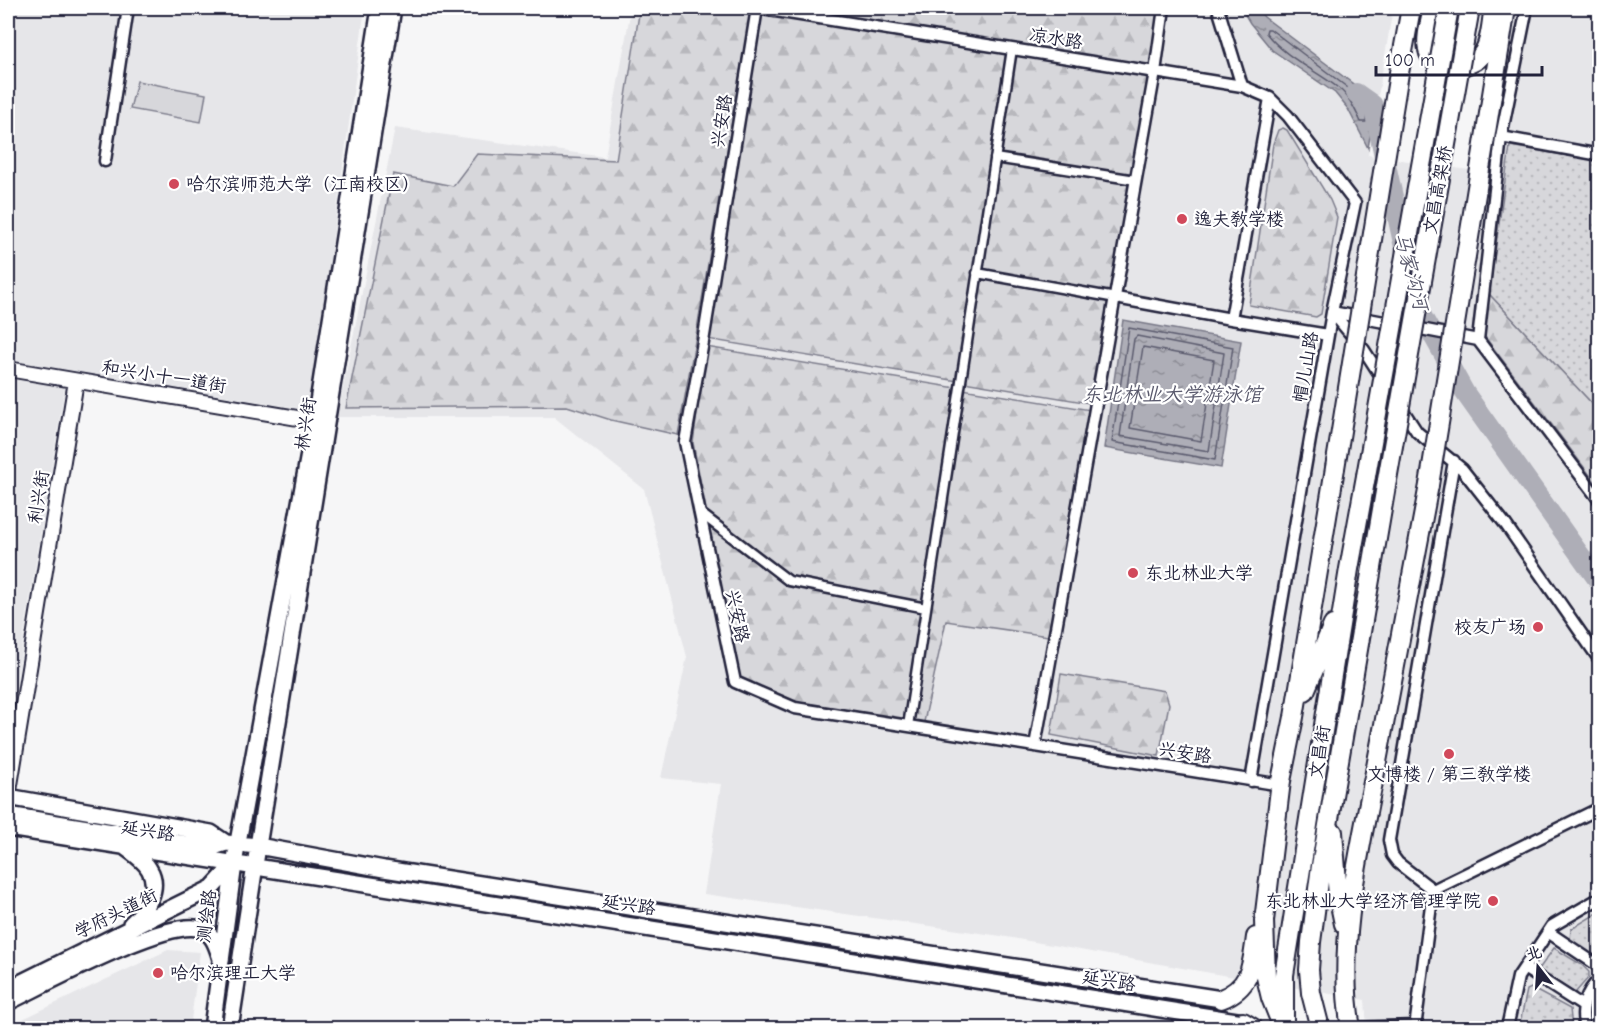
<svg xmlns="http://www.w3.org/2000/svg" width="1607" height="1036" viewBox="0 0 1607 1036" font-family="'Comic Neue','LXGW WenKai TC',sans-serif">
  <style>
    .built { fill: #e6e6e9 }
    .grass { fill: url(#grass-dots); stroke: #7c7c8b; stroke-width: 1.5 }
    .forest { fill: url(#forest-firs); stroke: #7c7c8b; stroke-width: 1.5 }
    .pitch { fill: #d7d7db; stroke: #7c7c8b; stroke-width: 1.5 }
    .water { fill: url(#water-ripples); stroke: #767685; stroke-width: 1.5 }
    .lines { fill: none; stroke-linecap: round; stroke-linejoin: round }
    .shore { stroke: #5a5a6d; stroke-width: 1.5 }
    .river { stroke: #aeaeb7; stroke-width: 20 }
    .pedestrian-casing { stroke: #22223b; stroke-width: 13 }
    .minor-casing { stroke: #22223b; stroke-width: 15 }
    .tertiary-casing { stroke: #22223b; stroke-width: 18 }
    .secondary-casing { stroke: #22223b; stroke-width: 20 }
    .primary-casing { stroke: #22223b; stroke-width: 22 }
    .pedestrian { stroke: #fff; stroke-width: 8 }
    .minor { stroke: #fff; stroke-width: 10 }
    .tertiary { stroke: #fff; stroke-width: 14 }
    .secondary { stroke: #fff; stroke-width: 15 }
    .primary { stroke: #fff; stroke-width: 18 }
    .primary-bridge-casing { stroke: #22223b; stroke-width: 22; stroke-linecap: butt }
    .trunk-bridge-casing { stroke: #22223b; stroke-width: 22; stroke-linecap: butt }
    .primary-bridge { stroke: #fff; stroke-width: 18 }
    .trunk-bridge { stroke: #fff; stroke-width: 18 }
    .poi-dot { fill: #d1495b; stroke: #fff; stroke-width: 2 }
    .labels { text-anchor: middle; dominant-baseline: central; stroke-width: 4.5; stroke-linejoin: round; paint-order: stroke }
    .street-label { font-size: 18px; fill: #22223b; stroke: #fff }
    .poi-label { font-size: 18px; fill: #22223b; stroke: #fff; text-anchor: start }
    .water-label { font-size: 20px; font-style: italic; fill: #5a5a6d; stroke: #fff }
  </style>
  <defs>
    <pattern id="grass-dots" width="8" height="8" patternUnits="userSpaceOnUse" patternTransform="scale(1.5)"><rect width="8" height="8" fill="#d7d7db"/><path d="M2 2h.1M6 6h.1" fill="none" stroke="#b8b8bd" stroke-width="1.8" stroke-linecap="round"/></pattern>
    <pattern id="forest-firs" width="22" height="20" patternUnits="userSpaceOnUse" patternTransform="scale(1.5)"><rect width="22" height="20" fill="#d7d7db"/><path d="M5 1l3.5 6h-7zM16 11l3.5 6h-7z" fill="#b8b8bd"/></pattern>
    <pattern id="water-ripples" width="26" height="14" patternUnits="userSpaceOnUse" patternTransform="scale(1.5)"><rect width="26" height="14" fill="#aeaeb7"/><path d="M2 4q2-2 4 0t4 0M15 11q2-2 4 0t4 0" fill="none" stroke="#8d8d96"/></pattern>
  </defs>
  <rect width="100%" height="100%" fill="#f6f6f7"/>
  <filter id="ink" filterUnits="userSpaceOnUse"><feTurbulence type="fractalNoise" baseFrequency=".0167" numOctaves="2"/><feDisplacementMap in="SourceGraphic" scale="12" xChannelSelector="R" yChannelSelector="G"/><feConvolveMatrix kernelMatrix="1 2 1 2 8 2 1 2 1" color-interpolation-filters="sRGB"/></filter>
  <g filter="url(#ink)">
    <path class="built" d="M 8,8 L 365,8 L 309,410 L 8,360 Z
      M 631,8 L 1393,8 L 1368,155 L 1489,173 L 1518,8 L 1599,8 L 1599,1028 L 1367,1028 L 1365,1000 L 1001,936 L 704,894 L 721,784 L 661,778 L 687,657 L 644,489 L 554,417 L 337,417 L 395,128 L 605,157 Z
      M 8,377 L 65,386 L 8,732 Z
      M 168,950 L 200,952 L 190,1028 L 8,1028 L 8,1026 Z"/>
    <path class="grass" d="M 1510,146 L 1599,161 L 1599,411 L 1489,294 Z
      M 1599,912 L 1599,962 L 1570,941 L 1571,929 Z
      M 1554,948 L 1582,965 L 1589,972 L 1589,977 L 1575,993 L 1544,974 L 1539,969 Z
      M 1531,988 L 1570,1009 L 1572,1028 L 1519,1028 L 1527,990 Z"/>
    <path class="forest" d="M 640,8 L 751,8 L 695,341 L 678,435 L 611,420 L 567,406 L 346,408 L 393,174 L 453,186 L 477,154 L 616,160 Z
      M 779,8 L 1160,8 L 1152,67 Z
      M 760,13 L 1149,75 L 1095,404 L 707,339 Z
      M 1283,128 L 1287,130 L 1330,200 L 1337,217 L 1321,314 L 1316,317 L 1249,305 L 1273,144 L 1278,130 Z
      M 1489,294 L 1599,411 L 1599,487 L 1482,333 Z
      M 706,347 L 1091,410 L 1048,636 L 946,621 L 924,722 L 797,703 L 739,678 L 693,443 Z
      M 1061,674 L 1165,691 L 1169,704 L 1159,756 L 1051,735 Z"/>
    <path class="pitch" d="M 137,81 L 206,94 L 201,122 L 130,109 Z"/>
    <path class="water" d="M 1241,8 L 1257,8 L 1264,17 L 1376,101 L 1368,148 L 1348,109 L 1335,93 L 1272,50 L 1250,23 Z
      M 1123,320 L 1241,341 L 1221,468 L 1104,448 Z"/>
    <g class="lines">
      <path class="shore" d="M 1267,29 L 1270,29 L 1368,103 L 1366,122 L 1361,122 C 1355,110 1349,95 1337,87 C 1313,69 1285,57 1266,33 Z
        M 1129,328 L 1233,347 L 1215,460 L 1112,442 Z
        M 1137,336 L 1224,353 L 1209,451 L 1120,436 L 1134,339 Z
        M 1143,347 L 1214,360 L 1201,441 L 1130,428 Z"/>
      <path class="river" d="M 1356,93 L 1373,105 L 1417,307 L 1465,393 L 1600,583"/>
      <defs>
        <path id="pedestrian" d="M 995,158 L 1136,180
          M 977,273 L 1116,298
          M 699,512 L 789,581 L 926,608
          M 908,726 L 1012,49"/>
        <path id="minor" d="M 757,8 L 703,342 L 685,442 L 735,682 L 795,708 L 1281,785
          M 757,8 L 1242,86
          M 1218,8 L 1242,86 L 1270,98 L 1288,116 L 1355,203 L 1332,312 L 1251,781
          M 1527,8 L 1501,137 L 1478,340 L 1600,501
          M 1270,98 L 1231,319 L 1328,335
          M 1501,137 L 1600,155
          M 105,161 L 128,8
          M 1116,298 L 1231,319
          M 1332,312 L 1364,350 L 1417,432 L 1462,469 L 1506,525 L 1599,659
          M 1332,312 L 1478,340
          M 1035,746 L 1155,72 L 1164,8
          M 1433,890 L 1398,863 L 1392,855 L 1389,840 L 1454,461
          M 1548,932 L 1600,967
          M 1524,968 L 1583,1006
          M 1351,1028 L 1415,1026
          M 1415,1028 L 1433,890 L 1600,808
          M 1507,1028 L 1518,977 L 1552,926 L 1600,898
          M 1585,1028 C 1580,1010 1585,992 1600,979"/>
        <path id="tertiary" d="M 8,369 L 315,421
          M 8,797 L 76,381"/>
        <path id="secondary" d="M 8,797 L 211,833 L 226,843 L 258,846 L 384,869 L 1221,999
          M 8,815 L 210,848 L 226,843
          M 8,828 L 1243,1022
          M 125,847 C 133,853 144,860 149,869 C 161,888 146,911 131,924
          M 8,989 L 212,888 L 234,864
          M 8,1002 C 42,986 168,917 201,929 C 214,934 217,947 221,959
          M 212,1028 L 234,864 L 315,421 L 380,8
          M 230,1028 L 258,846 L 393,8"/>
        <path id="primary" d="M 1433,8 C 1431,20 1425,37 1428,50 C 1431,69 1469,70 1480,57 C 1490,47 1491,26 1493,13
          M 1399,73 L 1411,8
          M 1466,256 L 1506,8
          M 1305,691 L 1333,625
          M 1333,832 L 1338,895 L 1344,924
          M 1221,999 C 1251,987 1252,966 1256,937
          M 1284,1020 L 1284,975 L 1349,569 L 1366,476
          M 1243,1022 L 1253,1028
          M 1283,1028 L 1271,998 L 1266,977 L 1264,921 L 1281,781 L 1294,717 L 1335,468
          M 1320,1028 L 1311,993 L 1309,970 L 1311,942 L 1321,866 L 1387,480
          M 1351,1028 C 1336,945 1360,850 1376,767 C 1394,673 1412,579 1429,485"/>
      </defs>
      <use href="#pedestrian" class="pedestrian-casing"/>
      <use href="#minor" class="minor-casing"/>
      <use href="#tertiary" class="tertiary-casing"/>
      <use href="#secondary" class="secondary-casing"/>
      <use href="#primary" class="primary-casing"/>
      <use href="#pedestrian" class="pedestrian"/>
      <use href="#minor" class="minor"/>
      <use href="#tertiary" class="tertiary"/>
      <use href="#secondary" class="secondary"/>
      <use href="#primary" class="primary"/>
      <defs>
        <path id="primary-bridge" d="M 1335,468 L 1399,73
          M 1429,485 L 1466,256"/>
        <path id="trunk-bridge" d="M 1366,476 L 1449,8
          M 1387,480 L 1470,8"/>
      </defs>
      <use href="#primary-bridge" class="primary-bridge-casing"/>
      <use href="#trunk-bridge" class="trunk-bridge-casing"/>
      <use href="#primary-bridge" class="primary-bridge"/>
      <use href="#trunk-bridge" class="trunk-bridge"/>
    </g>
  </g>
  <g class="poi-dot">
    <circle cx="174" cy="184" r="6"/>
    <circle cx="1182" cy="219" r="6"/>
    <circle cx="1133" cy="573" r="6"/>
    <circle cx="1538" cy="627" r="6"/>
    <circle cx="1449" cy="754" r="6"/>
    <circle cx="1493" cy="901" r="6"/>
    <circle cx="158" cy="973" r="6"/>
  </g>
  <g class="labels">
    <g class="street-label">
      <text transform="translate(1056 39) rotate(9)">凉水路</text>
      <text transform="translate(722 121) rotate(-81)">兴安路</text>
      <text transform="translate(1438 190) rotate(-80)">文昌高架桥</text>
      <text transform="translate(1306 367) rotate(-80)">帽儿山路</text>
      <text transform="translate(164 377) rotate(9)">和兴小十一道街</text>
      <text transform="translate(306 424) rotate(-81)">林兴街</text>
      <text transform="translate(39 497) rotate(-81)">利兴街</text>
      <text transform="translate(737 616) rotate(78)">兴安路</text>
      <text transform="translate(1320 752) rotate(-81)">文昌街</text>
      <text transform="translate(1185 753) rotate(9)">兴安路</text>
      <text transform="translate(148 831) rotate(9)">延兴路</text>
      <text transform="translate(629 905) rotate(9)">延兴路</text>
      <text transform="translate(116 914) rotate(-26)">学府头道街</text>
      <text transform="translate(207 916) rotate(-83)">测绘路</text>
      <text transform="translate(1109 981) rotate(9)">延兴路</text>
    </g>
    <g class="poi-label">
      <text x="186" y="184">哈尔滨师范大学（江南校区）</text>
      <text x="1194" y="219">逸夫教学楼</text>
      <text x="1145" y="573">东北林业大学</text>
      <text x="1526" y="627" text-anchor="end">校友广场</text>
      <text x="1449" y="774" text-anchor="middle">文博楼 / 第三教学楼</text>
      <text x="1481" y="901" text-anchor="end">东北林业大学经济管理学院</text>
      <text x="170" y="973">哈尔滨理工大学</text>
    </g>
    <g class="water-label">
      <text transform="translate(1411 271) rotate(75)">马家沟河</text>
      <text x="1172" y="394">东北林业大学游泳馆</text>
    </g>
  </g>
  <rect width="1607" height="1036" fill="none" stroke="#fff" stroke-width="30"/>
  <rect x="15" y="15" width="1577" height="1006" fill="none" stroke="#22223b" stroke-width="2" filter="url(#ink)"/>
  <g transform="translate(1538 967) rotate(343)" stroke="#ffffff" stroke-width="4.5" paint-order="stroke">
  <path d="M0-4.5L10 22L0 15L-10 22Z" fill="#22223b"/>
  <text y="-9" font-size="16" font-weight="bold" text-anchor="middle" fill="#22223b">北</text>
  </g>
  <path d="M1376 66v9h166v-9" fill="none" stroke="#22223b" stroke-width="3"/>
  <text x="1385" y="66" font-size="18" fill="#22223b" stroke="#ffffff" stroke-width="4.5" paint-order="stroke">100 m</text>
</svg>
